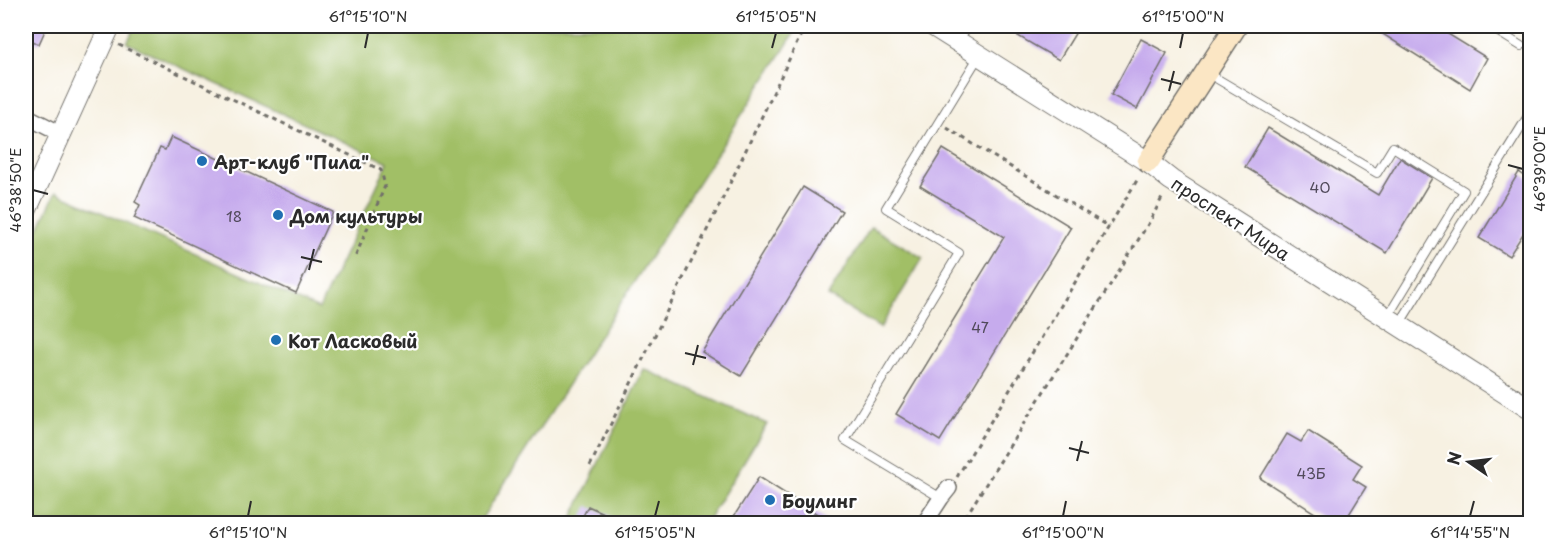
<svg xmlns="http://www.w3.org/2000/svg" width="1556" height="549" viewBox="0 0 1556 549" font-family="'Playpen Sans',sans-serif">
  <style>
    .green { fill: #a1bf66; stroke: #667548; stroke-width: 1.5 }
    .building { fill: #c6abed }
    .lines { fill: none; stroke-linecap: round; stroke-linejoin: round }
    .service-casing { stroke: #72706b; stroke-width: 10 }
    .minor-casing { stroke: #72706b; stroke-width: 18 }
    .tertiary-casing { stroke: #72706b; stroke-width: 22 }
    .secondary-casing { stroke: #72706b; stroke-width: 24 }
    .path { stroke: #72706b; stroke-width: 3; stroke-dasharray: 4.5 4.5; stroke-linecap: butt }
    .service { stroke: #fff; stroke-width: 8 }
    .minor { stroke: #fff; stroke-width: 15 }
    .tertiary { stroke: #fff; stroke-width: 20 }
    .secondary { stroke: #fbe6c4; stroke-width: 21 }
    .ticks { fill: none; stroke: #2b2b2b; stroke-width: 2 }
    .poi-dot { fill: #1f6fb2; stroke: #fff; stroke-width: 2 }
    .labels { text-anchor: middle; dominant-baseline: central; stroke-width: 4.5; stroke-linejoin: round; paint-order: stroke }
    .number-label { font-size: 15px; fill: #524b5c }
    .poi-label { font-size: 18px; font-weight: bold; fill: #2b2b2b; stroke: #fff; text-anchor: start }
    .street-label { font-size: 18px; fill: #2b2b2b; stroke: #fff }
    .neatline { fill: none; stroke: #2b2b2b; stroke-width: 2 }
    .ticks-label { font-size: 15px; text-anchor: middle; fill: #2b2b2b }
  </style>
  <rect width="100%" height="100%" fill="#fff"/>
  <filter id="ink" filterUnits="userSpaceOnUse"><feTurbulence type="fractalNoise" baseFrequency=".0167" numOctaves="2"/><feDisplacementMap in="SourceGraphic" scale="12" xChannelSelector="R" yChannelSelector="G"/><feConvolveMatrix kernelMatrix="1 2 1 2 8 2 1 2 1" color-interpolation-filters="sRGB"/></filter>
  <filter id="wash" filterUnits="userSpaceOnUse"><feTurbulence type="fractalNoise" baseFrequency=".008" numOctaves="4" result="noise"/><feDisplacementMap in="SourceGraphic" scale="24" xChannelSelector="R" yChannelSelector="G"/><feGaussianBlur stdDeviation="1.35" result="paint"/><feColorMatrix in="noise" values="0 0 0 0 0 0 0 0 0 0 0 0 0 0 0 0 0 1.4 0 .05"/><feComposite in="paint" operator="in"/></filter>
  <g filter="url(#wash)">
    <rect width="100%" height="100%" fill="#f7f1e2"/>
    <path class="green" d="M 135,26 L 799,26 L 479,523 L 26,523 L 26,256 L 56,192 L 319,309 L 388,162 L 127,43 Z
      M 871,227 L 923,258 L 880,328 L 828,296 Z
      M 644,369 L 767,424 L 706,523 L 569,524 Z"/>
    <g id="blocks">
      <path class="building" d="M 26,26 L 47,26 L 39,44 L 26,38 Z
        M 1001,26 L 1065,26 L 1076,32 L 1059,60 Z
        M 1370,26 L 1435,26 L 1487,58 L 1470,89 Z
        M 1141,39 L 1167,53 L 1137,109 L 1111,95 Z
        M 1268,128 L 1378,195 L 1400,158 L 1432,178 L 1387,253 L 1245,167 Z
        M 171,137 L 333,212 L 296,293 L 134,218 L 140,205 L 135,202 L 160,148 L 165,150 Z
        M 943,149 L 1071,227 L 940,441 L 896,414 L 1004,237 L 920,186 Z
        M 1519,172 L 1530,180 L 1530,232 L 1526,229 L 1509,256 L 1479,238 Z
        M 803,187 L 842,211 L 741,376 L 702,352 Z
        M 1308,431 L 1362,465 L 1353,479 L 1366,487 L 1343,524 L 1332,524 L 1260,478 L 1287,434 L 1301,442 Z
        M 759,477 L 833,524 L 729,524 Z
        M 588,506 L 627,524 L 579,524 Z"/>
    </g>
  </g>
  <g filter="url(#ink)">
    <use href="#blocks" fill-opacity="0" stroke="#72706b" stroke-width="1.5"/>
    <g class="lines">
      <defs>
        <path id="service" d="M 1489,26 L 1521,46
          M 1209,74 L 1377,173 L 1393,147 L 1464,191 L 1388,316
          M 1400,323 L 1530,113
          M 941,498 L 845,440 L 959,253 L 886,208 L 979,56"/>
        <path id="minor" d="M 26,116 L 61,134
          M 924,524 L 941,498 L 949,488"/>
        <path id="tertiary" d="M 933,26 L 1148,162 L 1171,180 L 1530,409
          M 26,211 L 110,26"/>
        <path id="secondary" d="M 1148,162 L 1236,26"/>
      </defs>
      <use href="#service" class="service-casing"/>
      <use href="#minor" class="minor-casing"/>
      <use href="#tertiary" class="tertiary-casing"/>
      <use href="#secondary" class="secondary-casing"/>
      <path class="path" d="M 119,45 L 381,170 L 385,186 L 354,260
        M 947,128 L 1109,227
        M 590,466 L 723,198 L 805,26
        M 957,477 L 1139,177
        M 961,524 L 1150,221 L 1163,196"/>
      <use href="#service" class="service"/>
      <use href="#minor" class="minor"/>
      <use href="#tertiary" class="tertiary"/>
      <use href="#secondary" class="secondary"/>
    </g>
  </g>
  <path class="ticks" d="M 365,48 L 368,33M 772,48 L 776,33M 1180,48 L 1183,33M 1161,79 L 1181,84M 1169,91 L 1174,71M 1508,165 L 1523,169M 33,190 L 48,194M 301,257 L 322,262M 309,270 L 314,249M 685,353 L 706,358M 693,365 L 698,345M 1069,448 L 1089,453M 1077,461 L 1082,441M 248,516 L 251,501M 655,516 L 659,501M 1063,516 L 1066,501M 1470,516 L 1474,501"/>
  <g class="poi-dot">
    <circle cx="202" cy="161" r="6"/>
    <circle cx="278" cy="215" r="6"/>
    <circle cx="276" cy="340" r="6"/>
    <circle cx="770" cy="500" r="6"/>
  </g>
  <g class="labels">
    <g class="number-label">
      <text x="1320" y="186">40</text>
      <text x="234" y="215">18</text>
      <text x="980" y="326">47</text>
      <text x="1311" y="472">43Б</text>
    </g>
    <g class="poi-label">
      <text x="214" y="161">Арт-клуб "Пила"</text>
      <text x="290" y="215">Дом культуры</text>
      <text x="288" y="340">Кот Ласковый</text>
      <text x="782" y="500">Боулинг</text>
    </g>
    <g class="street-label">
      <text transform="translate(1231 218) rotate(33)">проспект Мира</text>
    </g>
  </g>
  <rect width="1556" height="549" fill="none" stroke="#fff" stroke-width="66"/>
  <g transform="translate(1469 462) rotate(284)" stroke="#ffffff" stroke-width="4.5" paint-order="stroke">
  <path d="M0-4.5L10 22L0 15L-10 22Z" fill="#2b2b2b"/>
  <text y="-9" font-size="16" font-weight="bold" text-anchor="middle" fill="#2b2b2b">N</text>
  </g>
  <rect x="33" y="33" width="1490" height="483" class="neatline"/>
  <g class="ticks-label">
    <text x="368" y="22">61°15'10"N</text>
    <text x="776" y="22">61°15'05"N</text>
    <text x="1183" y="22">61°15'00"N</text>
    <text transform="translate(1540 169) rotate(-90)" y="5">46°39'00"E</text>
    <text transform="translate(16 190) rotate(-90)" y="5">46°38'50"E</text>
    <text x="248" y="538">61°15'10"N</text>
    <text x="655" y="538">61°15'05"N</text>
    <text x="1063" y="538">61°15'00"N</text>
    <text x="1470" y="538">61°14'55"N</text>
  </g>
</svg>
